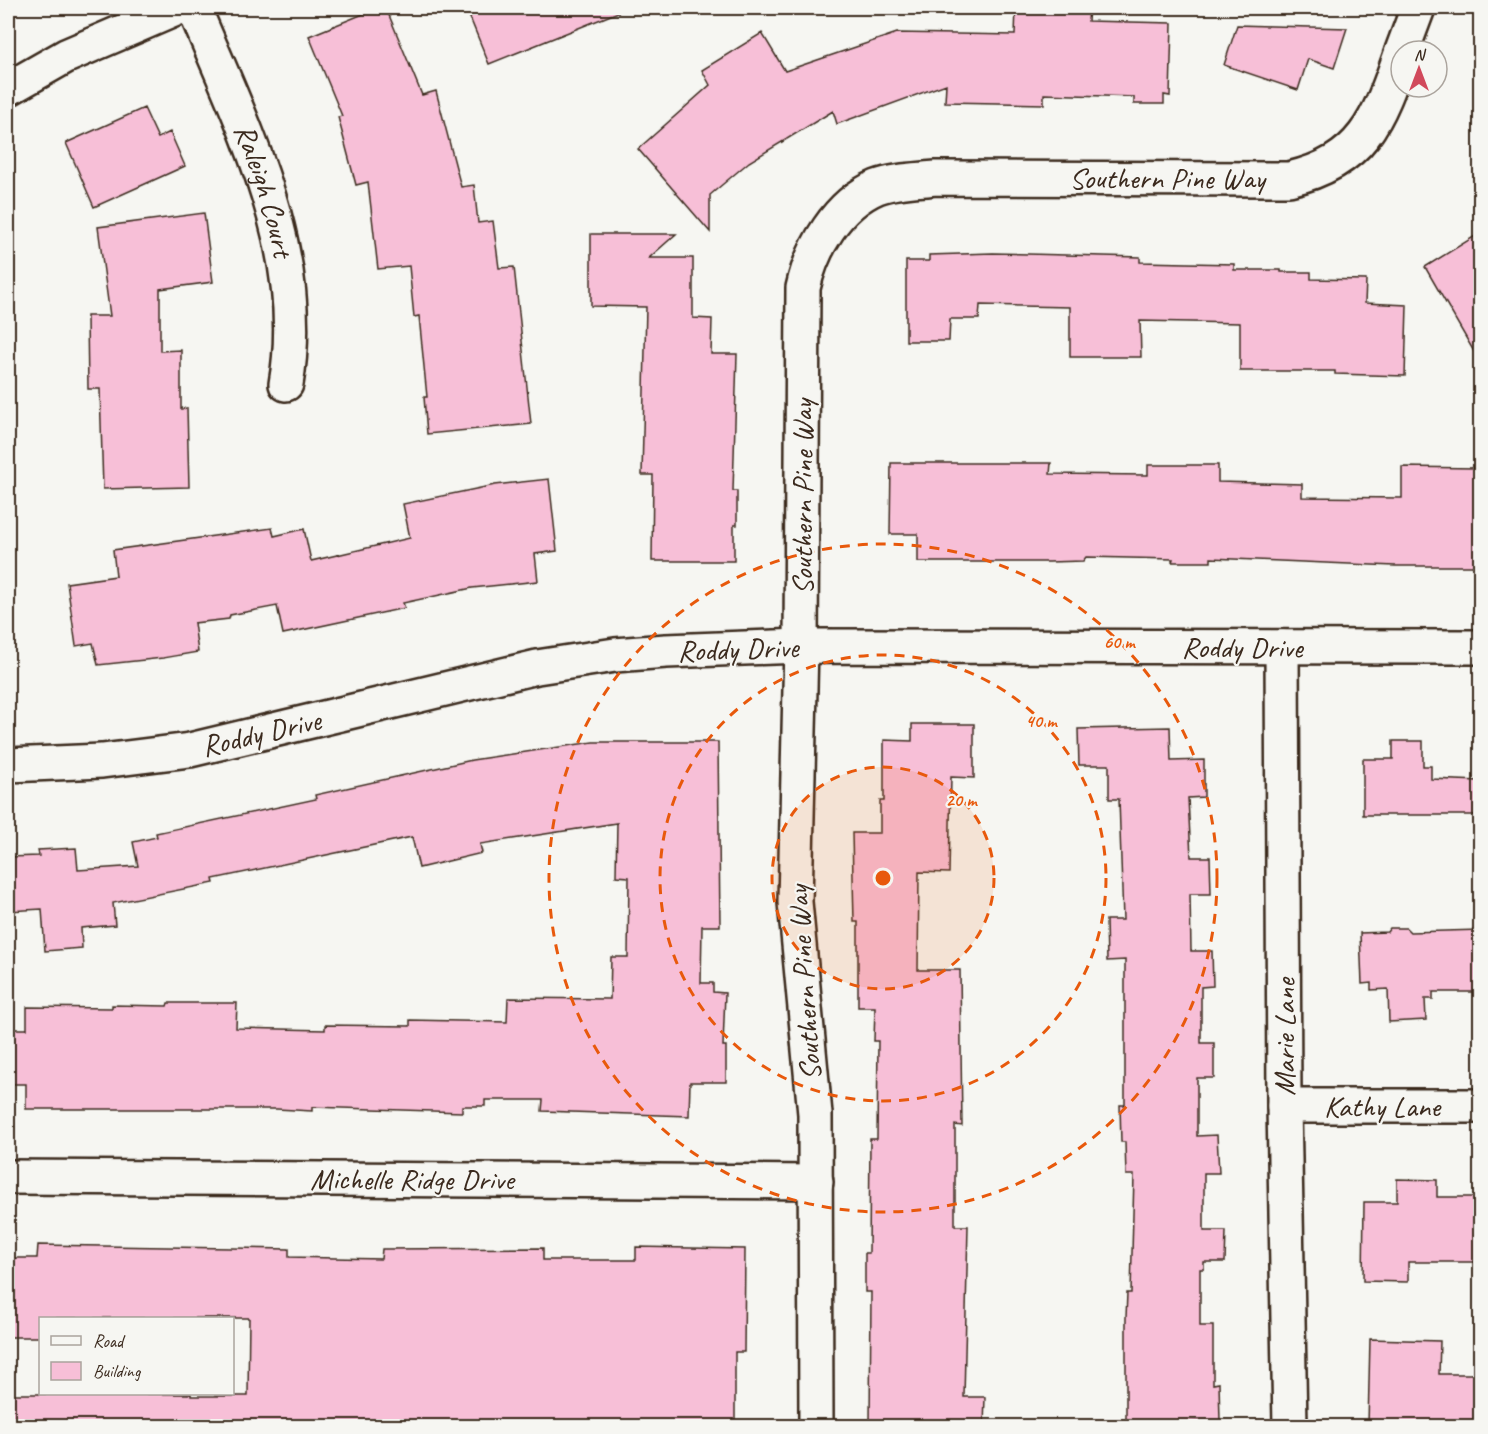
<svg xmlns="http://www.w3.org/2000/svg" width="1488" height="1434" viewBox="0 0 1488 1434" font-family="Caveat,sans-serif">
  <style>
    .building { fill: #f7bfd7; stroke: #3b2a1e; stroke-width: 1.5 }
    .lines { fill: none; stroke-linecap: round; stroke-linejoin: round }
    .minor-casing { stroke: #3b2a1e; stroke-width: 38 }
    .minor { stroke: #f6f6f2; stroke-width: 33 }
    .ring { fill: none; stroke: #e8590c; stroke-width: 3; stroke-dasharray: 10 8 }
    .labels { text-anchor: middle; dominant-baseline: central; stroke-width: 4.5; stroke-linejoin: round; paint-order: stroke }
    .street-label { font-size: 30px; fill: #3b2a1e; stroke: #f6f6f2 }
    .centre { fill: #e8590c; stroke: #f6f6f2; stroke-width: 3 }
    .ring-label { font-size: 18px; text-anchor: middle; font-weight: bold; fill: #e8590c; stroke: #f6f6f2; stroke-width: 4.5; stroke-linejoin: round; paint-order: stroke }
  </style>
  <rect width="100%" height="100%" fill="#f6f6f2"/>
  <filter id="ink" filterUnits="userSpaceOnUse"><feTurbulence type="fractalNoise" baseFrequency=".0167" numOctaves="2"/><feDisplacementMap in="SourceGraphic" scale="12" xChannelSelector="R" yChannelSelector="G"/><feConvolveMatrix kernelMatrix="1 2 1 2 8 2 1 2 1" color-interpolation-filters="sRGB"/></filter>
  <g filter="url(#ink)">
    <path class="building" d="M 378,8 L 386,8 L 422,95 L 436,91 L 461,187 L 474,185 L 478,223 L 493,221 L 499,268 L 514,267 L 531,424 L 427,434 L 424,397 L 427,397 L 419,316 L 414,317 L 409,266 L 378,269 L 368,182 L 356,185 L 338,117 L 342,116 L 309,36 Z
      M 466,8 L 626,8 L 626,9 L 489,64 Z
      M 1016,8 L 1089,8 L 1088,21 L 1172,23 L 1170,96 L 1164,95 L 1164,104 L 1134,104 L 1134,97 L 1044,94 L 1044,104 L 945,102 L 946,84 L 837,124 L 833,111 L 749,162 L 710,195 L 710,232 L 638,149 L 710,85 L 702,70 L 762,33 L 785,71 L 897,33 L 1015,35 Z
      M 1237,25 L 1347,28 L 1334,68 L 1308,59 L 1298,90 L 1224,65 Z
      M 144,108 L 158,138 L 170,132 L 185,166 L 94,207 L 66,143 Z
      M 204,213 L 213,282 L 160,289 L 160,351 L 181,350 L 181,409 L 187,408 L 189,487 L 103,489 L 100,389 L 88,389 L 87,316 L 110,316 L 98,227 Z
      M 1480,233 L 1480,362 L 1425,267 Z
      M 591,234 L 676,234 L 649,258 L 693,258 L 693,318 L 712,319 L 711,354 L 737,354 L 733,491 L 737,491 L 737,525 L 734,525 L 734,561 L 652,561 L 653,475 L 642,475 L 646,307 L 591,306 Z
      M 993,253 L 1140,257 L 1140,262 L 1234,264 L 1234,270 L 1281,270 L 1281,272 L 1311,272 L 1311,279 L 1366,280 L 1365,303 L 1407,305 L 1405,376 L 1335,374 L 1335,371 L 1240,371 L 1240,323 L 1140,321 L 1141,357 L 1070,357 L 1070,307 L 980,305 L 979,319 L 950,319 L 949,341 L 906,341 L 906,261 L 929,261 L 929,255 Z
      M 891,463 L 1051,463 L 1050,474 L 1148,475 L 1148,465 L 1218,465 L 1218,482 L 1302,484 L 1302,497 L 1402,498 L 1402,467 L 1476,468 L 1476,519 L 1480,519 L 1480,566 L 1395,566 L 1211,558 L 1211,562 L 1172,562 L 1173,559 L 1086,557 L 1083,561 L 1049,562 L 918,562 L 918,534 L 890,534 Z
      M 549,479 L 557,551 L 535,554 L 538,581 L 472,588 L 403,603 L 405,608 L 283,634 L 277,606 L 230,615 L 229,619 L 194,623 L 198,652 L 163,658 L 98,665 L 93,643 L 76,646 L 67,583 L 116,576 L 113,550 L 272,528 L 274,536 L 304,529 L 311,561 L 410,538 L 403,504 L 495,485 Z
      M 912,724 L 974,724 L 974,778 L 951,777 L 949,873 L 919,872 L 918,970 L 960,970 L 962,1126 L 955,1125 L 955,1226 L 968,1226 L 964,1397 L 985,1397 L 984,1426 L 870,1426 L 871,1292 L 865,1292 L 865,1253 L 869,1253 L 870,1139 L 877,1139 L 878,1041 L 874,1041 L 875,1007 L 858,1007 L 858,922 L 854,922 L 852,833 L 880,833 L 880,801 L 884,801 L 884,740 L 912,741 Z
      M 1170,727 L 1171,761 L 1204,760 L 1204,797 L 1188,798 L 1191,857 L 1210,857 L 1211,894 L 1190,894 L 1191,951 L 1212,951 L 1213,986 L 1201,987 L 1201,1043 L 1214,1043 L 1214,1078 L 1197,1078 L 1197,1136 L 1217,1135 L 1219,1173 L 1204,1173 L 1204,1231 L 1226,1231 L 1225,1262 L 1204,1262 L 1204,1269 L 1200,1269 L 1200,1326 L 1213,1326 L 1213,1384 L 1219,1383 L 1220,1421 L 1183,1422 L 1183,1426 L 1126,1426 L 1126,1318 L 1127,1293 L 1131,1293 L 1134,1175 L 1126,1175 L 1125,1142 L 1121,1142 L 1120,1105 L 1125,1105 L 1125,960 L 1107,961 L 1106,920 L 1123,920 L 1119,799 L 1109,799 L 1109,765 L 1079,765 L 1078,729 Z
      M 1393,741 L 1423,741 L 1423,766 L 1431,766 L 1431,779 L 1480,781 L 1480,815 L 1363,815 L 1363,759 L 1393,759 Z
      M 593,742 L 718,742 L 720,926 L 702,926 L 701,983 L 713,983 L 713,992 L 725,993 L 723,1046 L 726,1046 L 726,1082 L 690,1082 L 689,1116 L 542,1111 L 543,1100 L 485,1100 L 485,1106 L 462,1106 L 462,1112 L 312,1107 L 312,1111 L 277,1109 L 26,1109 L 26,1084 L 8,1084 L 8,1029 L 27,1029 L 27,1007 L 112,1008 L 112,1005 L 167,1006 L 168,1003 L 237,1003 L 236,1028 L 325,1030 L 325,1025 L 410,1026 L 410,1020 L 507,1022 L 508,998 L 610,999 L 611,957 L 628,957 L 629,877 L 616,876 L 617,823 L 480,844 L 482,853 L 419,868 L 412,837 L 213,879 L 214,883 L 113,903 L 115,925 L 81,928 L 82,948 L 45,951 L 42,909 L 8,911 L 8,857 L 39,856 L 38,850 L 76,848 L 78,870 L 138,866 L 133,842 L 157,837 L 156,833 L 316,799 L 315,795 L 472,760 Z
      M 1390,928 L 1406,928 L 1410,932 L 1480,930 L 1479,992 L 1433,992 L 1433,999 L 1425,999 L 1426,1020 L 1389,1022 L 1388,989 L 1371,990 L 1371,983 L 1362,984 L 1360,933 L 1387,932 Z
      M 1397,1179 L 1437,1180 L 1437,1197 L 1480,1197 L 1480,1262 L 1408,1262 L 1408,1282 L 1363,1281 L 1364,1202 L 1397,1202 Z
      M 38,1245 L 289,1249 L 289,1257 L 381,1259 L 382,1249 L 543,1248 L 543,1260 L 636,1260 L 636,1247 L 745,1249 L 744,1352 L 735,1352 L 735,1426 L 8,1426 L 8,1394 L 191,1394 L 191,1396 L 248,1396 L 249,1318 L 40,1318 L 40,1337 L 8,1337 L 8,1258 L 37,1258 Z
      M 1370,1339 L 1440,1341 L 1439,1374 L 1480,1374 L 1480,1426 L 1368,1426 Z"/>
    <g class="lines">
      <defs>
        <g id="minor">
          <path id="s1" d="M 194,8 C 243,126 309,252 286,384"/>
          <path d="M 1402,51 L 1418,8"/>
          <path d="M 8,89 L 66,56 L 178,8"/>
          <path d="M 1282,647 L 1284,1106 L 1290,1426"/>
          <path d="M 8,765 L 102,761 L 190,750 L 537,667 L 615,655 L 666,651 L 801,646 L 1480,647"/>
          <path d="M 1284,1106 L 1480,1106"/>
          <path d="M 8,1177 L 816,1182"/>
          <path d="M 816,1426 L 815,1114 L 795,902 L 801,646 L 803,288 C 812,248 837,204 877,187 C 895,180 917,180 936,178 L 1289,179 C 1363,162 1378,120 1401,54"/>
        </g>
      </defs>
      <use href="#minor" class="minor-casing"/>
      <use href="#minor" class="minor"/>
    </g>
  </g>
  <circle cx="883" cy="878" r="111" fill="#e8590c" fill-opacity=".12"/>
  <g class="ring">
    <circle cx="883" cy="878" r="111"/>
    <circle cx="883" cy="878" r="223"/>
    <circle cx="883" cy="878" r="334"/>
  </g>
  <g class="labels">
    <g class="street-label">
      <text x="1167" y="178">Southern Pine Way</text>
      <text stroke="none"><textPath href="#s1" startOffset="196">Raleigh Court</textPath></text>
      <text transform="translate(802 497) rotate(-90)">Southern Pine Way</text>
      <text x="1242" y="647">Roddy Drive</text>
      <text transform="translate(738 649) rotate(-2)">Roddy Drive</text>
      <text transform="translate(261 733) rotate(-13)">Roddy Drive</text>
      <text transform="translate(804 983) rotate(-94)">Southern Pine Way</text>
      <text transform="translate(1284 1037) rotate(-90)">Marie Lane</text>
      <text x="1382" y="1106">Kathy Lane</text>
      <text x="412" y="1179">Michelle Ridge Drive</text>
    </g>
  </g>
  <circle cx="883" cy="878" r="9" class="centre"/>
  <g class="ring-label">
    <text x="1119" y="648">60 m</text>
    <text x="1041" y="727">40 m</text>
    <text x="961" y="806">20 m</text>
  </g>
  <rect width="1488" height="1434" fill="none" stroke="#f6f6f2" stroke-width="30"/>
  <rect x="15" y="15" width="1458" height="1404" fill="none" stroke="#3b2a1e" stroke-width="2" filter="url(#ink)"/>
  <rect x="39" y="1317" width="195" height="78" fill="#f6f6f2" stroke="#aba49d" stroke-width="1.5"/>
  <rect x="51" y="1336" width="30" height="9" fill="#f6f6f2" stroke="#aba49d" stroke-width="1.5"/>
  <text x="93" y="1347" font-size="18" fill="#3b2a1e">Road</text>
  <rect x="51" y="1362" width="30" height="18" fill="#f7bfd7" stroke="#aba49d" stroke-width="1.5"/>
  <text x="93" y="1377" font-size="18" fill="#3b2a1e">Building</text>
  <g transform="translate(1419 69)"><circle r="28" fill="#f6f6f2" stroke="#aba49d" stroke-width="1.5"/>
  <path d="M0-4.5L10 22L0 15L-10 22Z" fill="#d1495b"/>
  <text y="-9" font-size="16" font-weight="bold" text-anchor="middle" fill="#3b2a1e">N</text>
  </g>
</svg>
